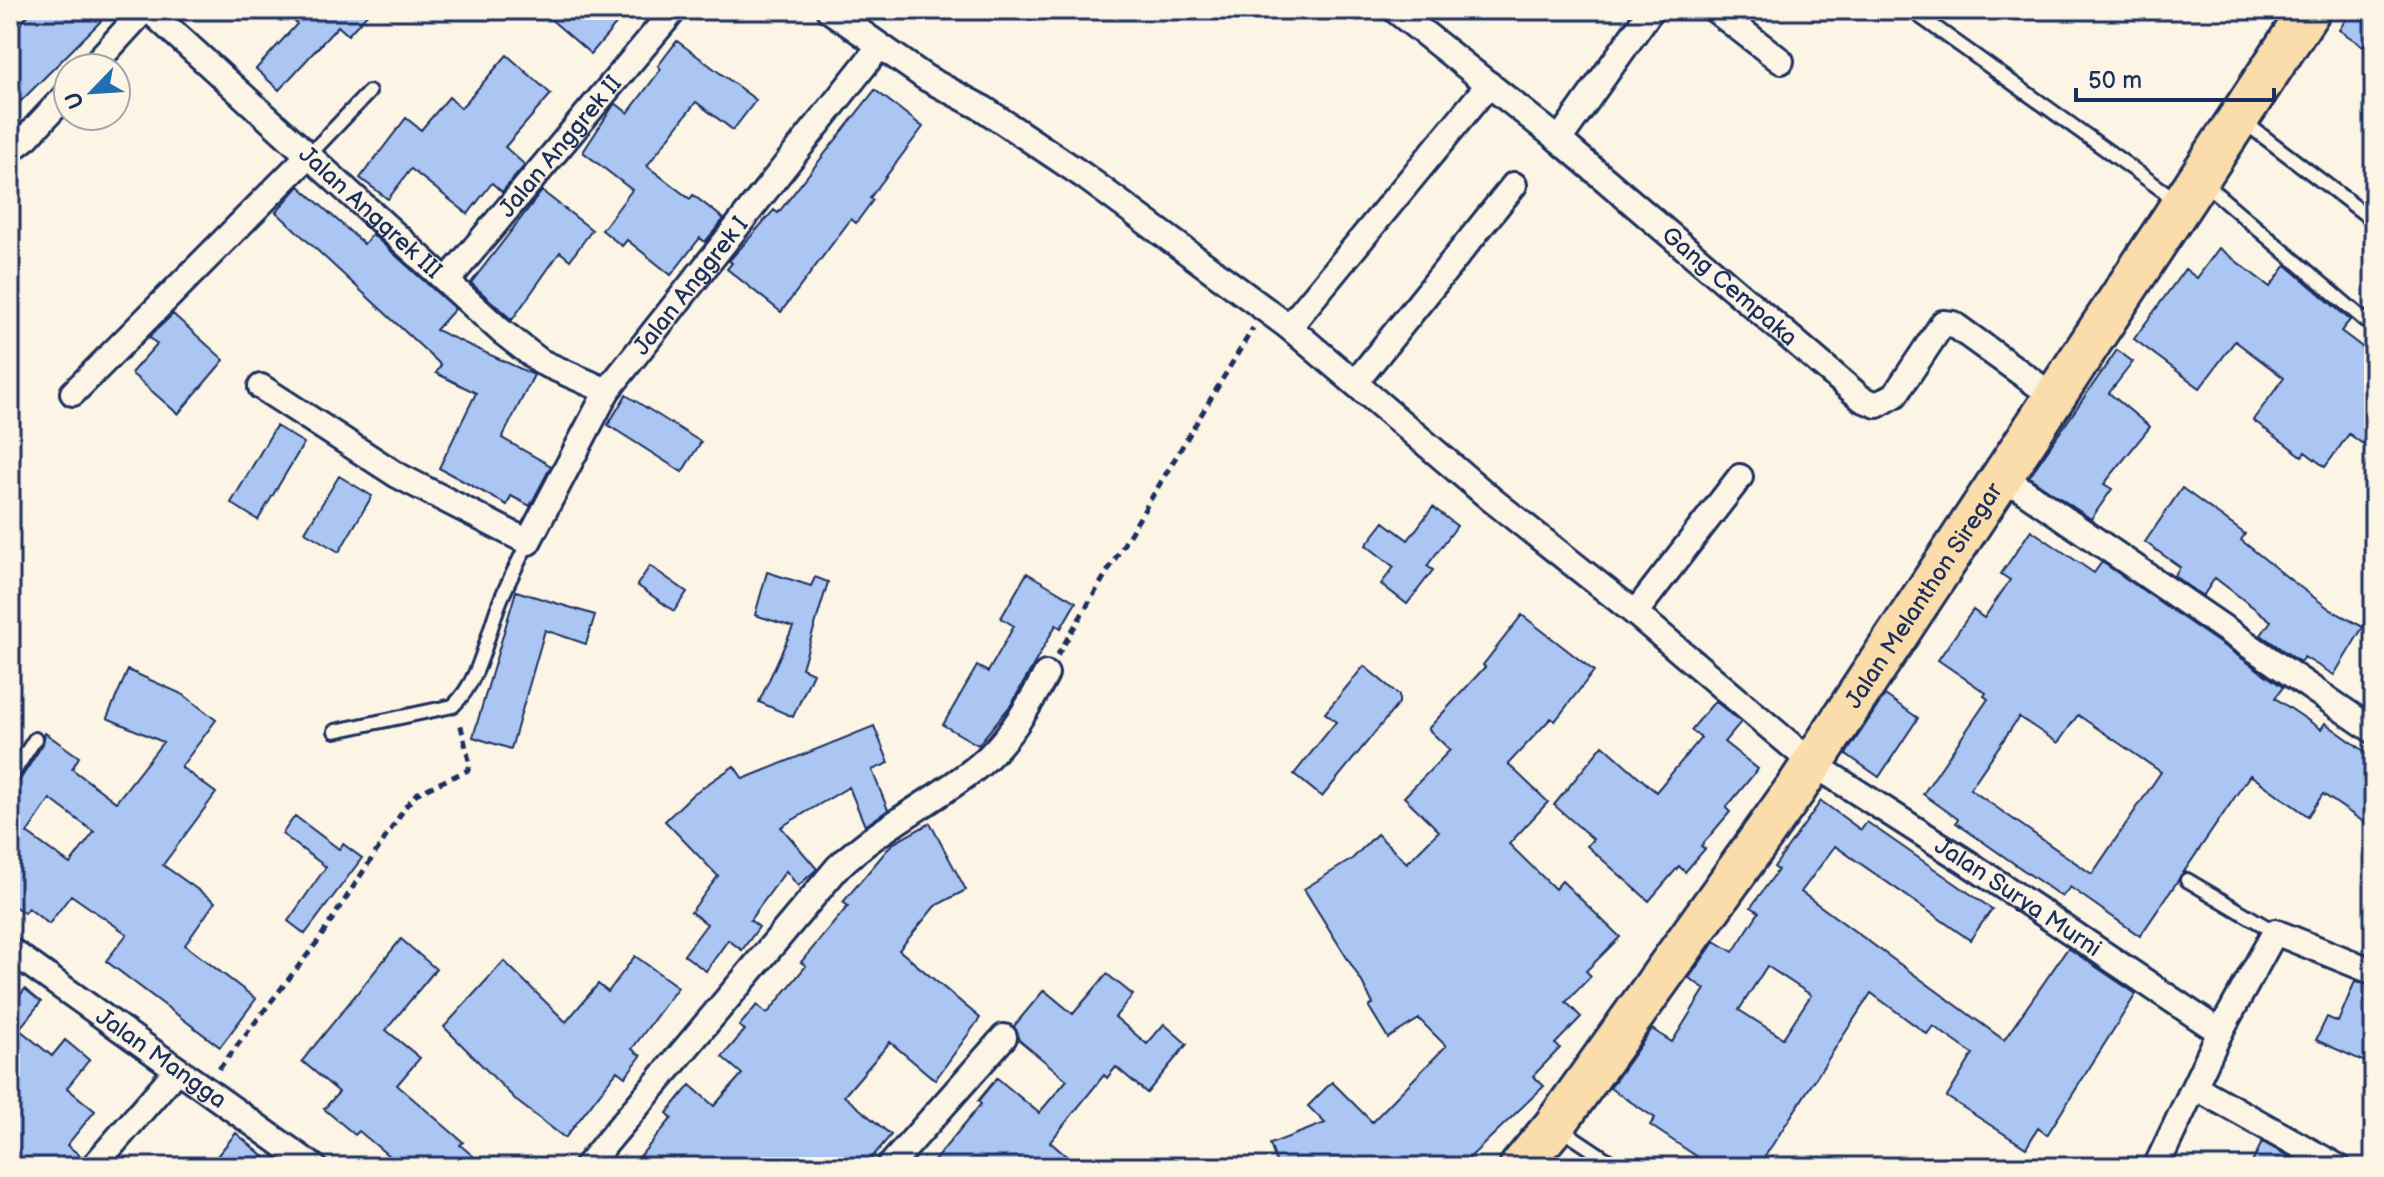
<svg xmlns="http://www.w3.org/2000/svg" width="2384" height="1177" viewBox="0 0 2384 1177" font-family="'Balsamiq Sans',sans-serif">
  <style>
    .building { fill: #abc6f3; stroke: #1b2f5e; stroke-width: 2; fill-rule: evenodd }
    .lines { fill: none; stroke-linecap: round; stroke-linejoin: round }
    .service-casing { stroke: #1b2f5e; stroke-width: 18 }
    .minor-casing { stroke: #1b2f5e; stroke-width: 30 }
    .primary-casing { stroke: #1b2f5e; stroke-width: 46 }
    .path { stroke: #1b2f5e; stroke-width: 5; stroke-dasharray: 8 6; stroke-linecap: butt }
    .service { stroke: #fcf5e5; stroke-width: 12 }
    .minor { stroke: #fcf5e5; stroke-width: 24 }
    .primary { stroke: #fbddab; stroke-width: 40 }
    .labels { text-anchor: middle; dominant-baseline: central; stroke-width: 8; stroke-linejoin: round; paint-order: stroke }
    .street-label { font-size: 24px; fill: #1b2f5e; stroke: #fcf5e5 }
  </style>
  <rect width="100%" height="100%" fill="#fcf5e5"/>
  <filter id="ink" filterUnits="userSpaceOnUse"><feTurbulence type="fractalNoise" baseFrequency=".0125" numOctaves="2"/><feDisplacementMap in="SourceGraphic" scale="16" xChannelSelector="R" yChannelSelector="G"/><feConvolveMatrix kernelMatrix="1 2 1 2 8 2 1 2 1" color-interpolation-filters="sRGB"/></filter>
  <g filter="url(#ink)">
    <path class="building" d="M 33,10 L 89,10 L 101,21 L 10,112 L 10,35 Z
      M 283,10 L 371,10 L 348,35 L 338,26 L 279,90 L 256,69 L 297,24 Z
      M 540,10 L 628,10 L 591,54 Z
      M 2352,10 L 2374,10 L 2374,47 L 2366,42 L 2363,46 L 2339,30 Z
      M 677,41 L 756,100 L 733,130 L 696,102 L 647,166 L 690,199 L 693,195 L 724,219 L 705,242 L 700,238 L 671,275 L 627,240 L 622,246 L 602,230 L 632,190 L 583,152 L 615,103 L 628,113 L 661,69 L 658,66 Z
      M 507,55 L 551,94 L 505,147 L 525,165 L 502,192 L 492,183 L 468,214 L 411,169 L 388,199 L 360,178 L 406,118 L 421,130 L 449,97 L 461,108 Z
      M 875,90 L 923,127 L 870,198 L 873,200 L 856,223 L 851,219 L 781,312 L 727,269 L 732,263 L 729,261 L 774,210 L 778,213 Z
      M 299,186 L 364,244 L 372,234 L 455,309 L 436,330 L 534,375 L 502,438 L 551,466 L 530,506 L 511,496 L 507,505 L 439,468 L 476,393 L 436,373 L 441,365 L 276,212 Z
      M 542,191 L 592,230 L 570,260 L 560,252 L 512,320 L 471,283 Z
      M 2219,248 L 2270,287 L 2286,265 L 2350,320 L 2341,331 L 2374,356 L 2374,452 L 2349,434 L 2325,467 L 2305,452 L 2302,456 L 2253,420 L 2284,378 L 2235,341 L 2200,388 L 2134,339 L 2185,269 L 2197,278 Z
      M 173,314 L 224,360 L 178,414 L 131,373 L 157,344 L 149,337 Z
      M 2117,350 L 2133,362 L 2109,393 L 2150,427 L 2104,484 L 2112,489 L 2091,519 L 2029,477 Z
      M 626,395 L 701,442 L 682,472 L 608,425 Z
      M 276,426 L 304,443 L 258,520 L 231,503 Z
      M 339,476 L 372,496 L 339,552 L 305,532 Z
      M 2182,488 L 2245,534 L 2241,540 L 2292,581 L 2331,610 L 2363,627 L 2334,675 L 2304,657 L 2300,662 L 2261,635 L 2271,621 L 2215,578 L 2203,596 L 2174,576 L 2180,567 L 2145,542 Z
      M 1433,507 L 1457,526 L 1427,566 L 1433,570 L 1407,604 L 1381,584 L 1394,567 L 1366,545 L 1384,522 L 1408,540 Z
      M 2031,530 L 2094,573 L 2102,562 L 2283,687 L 2275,698 L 2321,729 L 2325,723 L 2374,758 L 2374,829 L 2323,794 L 2308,816 L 2250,775 L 2140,936 L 2070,887 L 2062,897 L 1956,823 L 1958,819 L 1923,794 L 1988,699 L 1984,696 L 1986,693 L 1938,660 L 1973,610 L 1984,618 L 2010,580 L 2001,574 ZM 2078,715 L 2161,772 L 2092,874 L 1970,789 L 2019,717 L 2058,743 Z
      M 650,566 L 687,592 L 674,611 L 637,585 Z
      M 767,572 L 811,586 L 815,577 L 828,582 L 802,668 L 813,673 L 793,717 L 759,702 L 793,627 L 755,615 Z
      M 1027,573 L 1076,602 L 1061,628 L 1056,625 L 1011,705 L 978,745 L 943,725 L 977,666 L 988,672 L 1014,626 L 1001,618 Z
      M 516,591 L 595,615 L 586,644 L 545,630 L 511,749 L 473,737 Z
      M 1522,615 L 1594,671 L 1555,721 L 1551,718 L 1508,764 L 1548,802 L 1509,844 L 1555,889 L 1562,881 L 1620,937 L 1586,971 L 1591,976 L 1566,1002 L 1581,1017 L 1555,1044 L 1560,1048 L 1533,1076 L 1544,1086 L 1460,1167 L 1278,1167 L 1270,1144 L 1325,1123 L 1308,1106 L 1332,1082 L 1372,1122 L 1446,1046 L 1419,1019 L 1388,1038 L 1369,1007 L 1373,1004 L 1362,982 L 1304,889 L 1352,859 L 1377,834 L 1407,863 L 1439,831 L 1404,797 L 1450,750 L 1428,729 L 1485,667 L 1483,665 Z
      M 1364,666 L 1399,695 L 1399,703 L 1322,797 L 1294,774 L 1336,722 L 1325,713 Z
      M 128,670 L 184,695 L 216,720 L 181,767 L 216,793 L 163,865 L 215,902 L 185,945 L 256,999 L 220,1047 L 106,961 L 127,934 L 71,895 L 49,924 L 28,908 L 24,913 L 10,903 L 10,787 L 18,783 L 43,744 L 45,733 L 79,757 L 72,769 L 116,802 L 163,742 L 107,718 ZM 50,799 L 94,832 L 70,864 L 27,833 Z
      M 1885,695 L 1918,718 L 1879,777 L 1846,754 Z
      M 1715,701 L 1741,722 L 1724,742 L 1758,769 L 1726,808 L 1730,812 L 1701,846 L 1705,849 L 1685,872 L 1679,866 L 1649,901 L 1587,846 L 1593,839 L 1554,805 L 1603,745 L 1656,792 L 1701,738 L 1691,730 Z
      M 874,726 L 889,763 L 872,770 L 888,810 L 865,826 L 849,787 L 781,827 L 817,869 L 798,886 L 786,871 L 750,920 L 759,927 L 742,950 L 728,940 L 706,971 L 684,955 L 707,924 L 691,912 L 718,876 L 665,821 L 693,794 L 734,766 L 743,779 Z
      M 1821,801 L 1861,830 L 1867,822 L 1992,909 L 1970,940 L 1835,846 L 1801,892 L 2004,1040 L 2068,948 L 2136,994 L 2047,1135 L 2038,1128 L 2026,1148 L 1947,1097 L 1973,1054 L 1933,1026 L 1927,1034 L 1871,993 L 1758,1167 L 1698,1167 L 1702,1160 L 1650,1125 L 1655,1118 L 1610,1088 L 1652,1029 L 1672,1042 L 1705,989 L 1689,978 L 1715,941 L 1733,952 L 1759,912 L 1751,907 L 1778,870 L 1774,867 ZM 1767,966 L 1811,995 L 1783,1038 L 1739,1010 Z
      M 295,816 L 339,849 L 343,844 L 362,858 L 305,934 L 288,921 L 326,867 L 282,834 Z
      M 930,823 L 966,890 L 935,906 L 899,950 L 980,1018 L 935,1080 L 890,1042 L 844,1096 L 891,1135 L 864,1167 L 631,1167 L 672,1118 L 667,1113 L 690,1085 L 714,1106 L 742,1074 L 722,1057 L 745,1030 L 739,1026 L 757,1005 L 767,1014 L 806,966 L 801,962 L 848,906 L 843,902 L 892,844 Z
      M 401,939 L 436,969 L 386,1030 L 420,1058 L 397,1085 L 463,1142 L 460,1145 L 486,1167 L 402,1167 L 359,1131 L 355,1135 L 324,1109 L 339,1092 L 302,1061 Z
      M 635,956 L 678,987 L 632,1049 L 641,1056 L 625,1077 L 617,1071 L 565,1138 L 518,1102 L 444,1027 L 504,961 L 566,1022 L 598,984 L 608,992 Z
      M 1107,974 L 1133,995 L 1115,1017 L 1147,1044 L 1164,1024 L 1187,1044 L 1147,1093 L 1116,1067 L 1107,1078 L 1104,1075 L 1050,1142 L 1079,1167 L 929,1167 L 981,1104 L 978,1101 L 997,1078 L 1039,1113 L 1067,1080 L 1019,1040 L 1014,1026 L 1044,990 L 1073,1014 Z
      M 2355,981 L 2374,987 L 2374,1066 L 2316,1040 L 2327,1017 L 2338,1022 Z
      M 25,989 L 41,1002 L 19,1029 L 52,1056 L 65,1040 L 89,1060 L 67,1088 L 95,1111 L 67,1145 L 82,1157 L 78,1167 L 29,1167 L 10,1151 L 10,1007 Z
      M 236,1133 L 276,1167 L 208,1167 Z
      M 2262,1142 L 2264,1143 L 2307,1167 L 2250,1167 Z"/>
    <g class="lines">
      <defs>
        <path id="service" d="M 1911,10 L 2179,202
          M 2243,121 L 2374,221
          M 310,154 L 369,92
          M 2204,183 L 2374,328
          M 335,731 L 453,706 C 482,678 486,635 501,599 C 509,580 519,561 528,542
          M 10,778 L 35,739
          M 2187,880 L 2275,932
          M 1561,1129 L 1618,1167"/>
        <g id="minor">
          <path id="s1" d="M 149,10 L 501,331 L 541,362 L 607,391"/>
          <path id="s2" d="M 829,10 L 926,78 L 984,109 L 1084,176 L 1289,327 L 1491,499 L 1635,613 L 1812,763 L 1968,863 L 2220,1032"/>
          <path id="s3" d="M 1395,10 L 1559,140 L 1862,399 L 1877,405 L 1895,395 L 1943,323 L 1953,324 L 2054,397"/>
          <path d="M 1715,10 L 1781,61"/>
          <path d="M 91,68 L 144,10"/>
          <path d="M 1559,140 L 1651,10"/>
          <path d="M 10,150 L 27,137 L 68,93"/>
          <path id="s4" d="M 447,281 L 674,10"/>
          <path d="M 1289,327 L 1489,84"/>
          <path d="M 1355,383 L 1514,185"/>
          <path id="s5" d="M 261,387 L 397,475 L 528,542 L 607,391 L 879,47"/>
          <path d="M 73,393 L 310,154"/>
          <path d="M 2002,476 L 2374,731"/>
          <path d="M 1635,613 L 1740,477"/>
          <path id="s6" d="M 10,950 L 314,1167"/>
          <path d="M 2195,1087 L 2338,1167"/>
          <path d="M 93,1167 L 177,1070"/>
          <path d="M 586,1167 L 838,867 C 878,829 929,804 972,771 C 1003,748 1029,707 1046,674"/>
          <path d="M 889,1167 L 1004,1037"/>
          <path d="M 2156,1167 L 2220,1032 L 2275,932 L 2374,972"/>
        </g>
        <g id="primary">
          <path id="s7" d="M 1520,1167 L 1555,1125 L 1797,787 L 2310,10"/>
        </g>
      </defs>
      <use href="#service" class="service-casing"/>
      <use href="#minor" class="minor-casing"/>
      <use href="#primary" class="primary-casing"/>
      <path class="path" d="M 1057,656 L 1253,328
        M 219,1069 L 318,941 L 406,806 L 416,794 L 468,770 L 470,765 L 460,722"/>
      <use href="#service" class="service"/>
      <use href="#minor" class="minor"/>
      <use href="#primary" class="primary"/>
    </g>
  </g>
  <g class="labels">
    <g class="street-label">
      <text stroke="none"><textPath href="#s4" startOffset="176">Jalan Anggrek II</textPath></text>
      <text stroke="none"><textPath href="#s1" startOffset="300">Jalan Anggrek III</textPath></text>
      <text stroke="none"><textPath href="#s5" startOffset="614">Jalan Anggrek I</textPath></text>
      <text stroke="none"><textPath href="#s3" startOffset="434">Gang Cempaka</textPath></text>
      <text stroke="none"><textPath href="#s7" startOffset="700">Jalan Melanthon Siregar</textPath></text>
      <text stroke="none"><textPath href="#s2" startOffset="1486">Jalan Surya Murni</textPath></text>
      <text stroke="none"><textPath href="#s6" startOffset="186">Jalan Mangga</textPath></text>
    </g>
  </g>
  <rect width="2384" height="1177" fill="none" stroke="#fcf5e5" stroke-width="40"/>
  <rect x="20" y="20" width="2344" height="1137" fill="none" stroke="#1b2f5e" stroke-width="3" filter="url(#ink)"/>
  <g transform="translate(92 92) rotate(245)"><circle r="38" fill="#fcf5e5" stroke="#a2a6af" stroke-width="2"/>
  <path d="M0-6L14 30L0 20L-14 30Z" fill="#1f6fb2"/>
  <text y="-12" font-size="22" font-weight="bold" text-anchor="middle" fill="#1b2f5e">U</text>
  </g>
  <path d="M2076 88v12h198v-12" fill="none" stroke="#1b2f5e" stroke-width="4"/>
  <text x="2088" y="88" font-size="24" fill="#1b2f5e" stroke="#fcf5e5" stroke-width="6" paint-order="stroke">50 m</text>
</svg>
